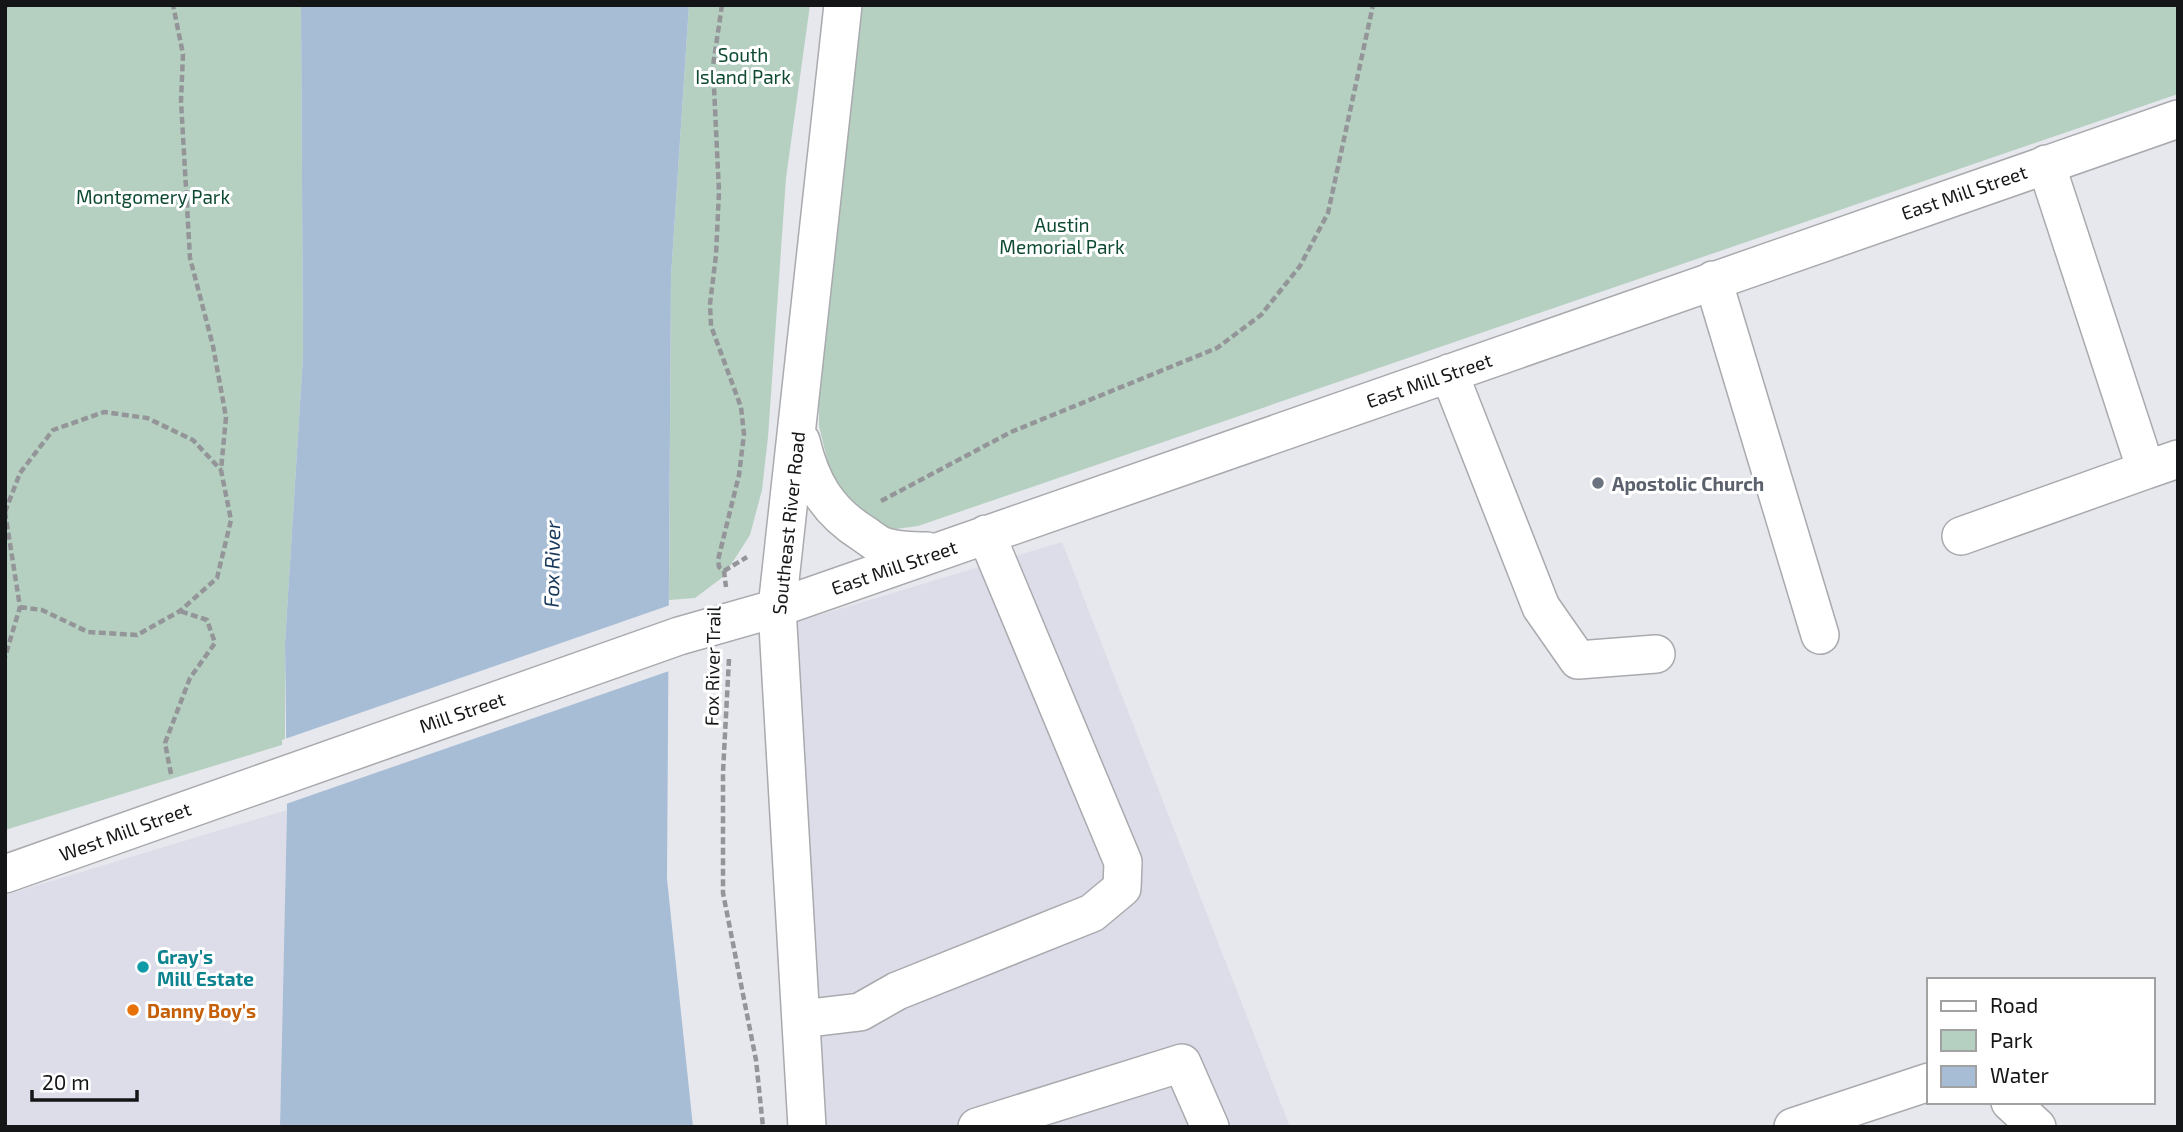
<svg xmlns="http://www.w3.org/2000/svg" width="2183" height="1132" viewBox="0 0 2183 1132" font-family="'Exo 2',sans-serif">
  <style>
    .built { fill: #dcdde9 }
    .green { fill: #b5d0c1 }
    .water { fill: #a7bcd5 }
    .pier { fill: #e7e8ed }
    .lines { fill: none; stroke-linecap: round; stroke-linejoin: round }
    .minor-casing { stroke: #a9aaae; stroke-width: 40 }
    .path { stroke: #949598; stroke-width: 4.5; stroke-dasharray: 7 3.5; stroke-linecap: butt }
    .minor { stroke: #fff; stroke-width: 37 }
    .worship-dot { fill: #6b7280; stroke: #fff; stroke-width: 2.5 }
    .culture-dot { fill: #0f9aa8; stroke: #fff; stroke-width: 2.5 }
    .food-dot { fill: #e8710a; stroke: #fff; stroke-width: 2.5 }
    .labels { text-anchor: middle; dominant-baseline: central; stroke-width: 6; stroke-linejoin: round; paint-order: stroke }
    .park-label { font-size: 19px; fill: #0e4a32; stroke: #fff }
    .street-label { font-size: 19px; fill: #141516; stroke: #fff }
    .worship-label { font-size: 19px; font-weight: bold; fill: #5b616d; stroke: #fff; text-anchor: start }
    .culture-label { font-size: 19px; font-weight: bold; fill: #0d838f; stroke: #fff; text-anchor: start }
    .food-label { font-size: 19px; font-weight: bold; fill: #c56008; stroke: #fff; text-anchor: start }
    .water-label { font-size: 21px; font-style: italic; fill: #19395c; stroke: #fff }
  </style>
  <rect width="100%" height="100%" fill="#e7e8ed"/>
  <path class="built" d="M 1062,542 L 1290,1127 L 820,1127 L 793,623 Z
    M 287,810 L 280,1127 L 5,1127 L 5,895 Z"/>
  <path class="green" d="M 5,5 L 301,5 L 303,356 L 285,643 L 285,744 L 5,830 Z
    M 689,5 L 810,5 L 786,178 L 768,437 L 762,490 L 750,535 L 723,577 L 695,598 L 669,600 L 671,276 Z
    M 859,5 L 2178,5 L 2178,94 L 918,526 L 896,529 L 880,526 L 863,518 L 832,479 L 819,426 L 819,354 Z"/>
  <path class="water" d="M 301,5 L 689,5 L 671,276 L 667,879 L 693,1127 L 280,1127 L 287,810 L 285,643 L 303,356 Z"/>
  <path class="pier" d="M 673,604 L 672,670 L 283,805 L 282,740 Z"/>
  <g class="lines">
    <defs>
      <path id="minor" d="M 1713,280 L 1820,635
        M 1449,373 L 1541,607 L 1578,660 L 1656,654
        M 801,441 C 811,483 827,511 864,534 C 870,538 877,544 883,546 C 897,551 913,551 927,551
        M 2146,470 L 2178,459
        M 1961,536 L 2146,470 L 2046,164
        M 5,874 L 679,636 L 777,608 L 2178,119
        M 801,1019 L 860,1012 L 897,991 L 1092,913 L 1122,888 L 1123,862 L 986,534
        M 2010,1102 L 2037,1127
        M 807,1127 L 777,608 L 843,5
        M 977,1127 L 1182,1063 L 1210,1127
        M 1793,1127 L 1929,1082"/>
    </defs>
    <use href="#minor" class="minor-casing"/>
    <path class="path" d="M 722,5 L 713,66 L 719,192 L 716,255 L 710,304 L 711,326 L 741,407 L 744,434 L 739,475 L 718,560 L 719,567 L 724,571 L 726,587
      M 5,8 L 6,5
      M 881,501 L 1011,432 L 1217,348 L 1261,315 L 1300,266 L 1328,213 L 1373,5
      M 5,512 L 20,473 L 53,430 L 104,412 L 147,418 L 193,440 L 221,470
      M 5,512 L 20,607 L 5,657
      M 724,571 L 747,557
      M 20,607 L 42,610 L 88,632 L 137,635 L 180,611 L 217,578 L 231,520 L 221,470 L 226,417 L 213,346 L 190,258 L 181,101 L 183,54 L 173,5
      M 729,659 L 723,772 L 723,893 L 756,1060 L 763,1127
      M 171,774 L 165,743 L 190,678 L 215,643 L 207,620 L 180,611"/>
    <use href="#minor" class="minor"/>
  </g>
  <circle class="worship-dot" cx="1598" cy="483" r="7"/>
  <circle class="culture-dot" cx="143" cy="967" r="7"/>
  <circle class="food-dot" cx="133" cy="1010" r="7"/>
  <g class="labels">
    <g class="park-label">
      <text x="743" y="54">South<tspan x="743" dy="22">Island Park</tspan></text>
      <text x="153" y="196">Montgomery Park</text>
      <text x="1062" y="224">Austin<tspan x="1062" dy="22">Memorial Park</tspan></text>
    </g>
    <g class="street-label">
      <text transform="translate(1964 192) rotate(-19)">East Mill Street</text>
      <text transform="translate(1429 380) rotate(-19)">East Mill Street</text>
      <text transform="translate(788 523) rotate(-84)">Southeast River Road</text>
      <text transform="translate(894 567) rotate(-19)">East Mill Street</text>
      <text transform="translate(712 666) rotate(-89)">Fox River Trail</text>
      <text transform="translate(462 712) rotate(-19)">Mill Street</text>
      <text transform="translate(125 831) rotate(-20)">West Mill Street</text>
    </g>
    <g class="worship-label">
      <text x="1612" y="483">Apostolic Church</text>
    </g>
    <g class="culture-label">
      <text x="157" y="956">Gray's<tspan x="157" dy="22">Mill Estate</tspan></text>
    </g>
    <g class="food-label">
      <text x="147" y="1010">Danny Boy's</text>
    </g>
    <g class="water-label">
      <text transform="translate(551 564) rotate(-89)">Fox River</text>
    </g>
  </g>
  <rect width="2183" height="1132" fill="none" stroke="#141516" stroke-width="14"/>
  <rect x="1927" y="978" width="228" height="126" fill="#ffffff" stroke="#a1a1a2" stroke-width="2"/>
  <rect x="1941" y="1001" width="35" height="10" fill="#ffffff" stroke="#a1a1a2" stroke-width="2"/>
  <text x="1990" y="1013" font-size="21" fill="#141516">Road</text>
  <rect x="1941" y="1030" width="35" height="21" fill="#b5d0c1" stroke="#a1a1a2" stroke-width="2"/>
  <text x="1990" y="1048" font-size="21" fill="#141516">Park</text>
  <rect x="1941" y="1066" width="35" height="21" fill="#a7bcd5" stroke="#a1a1a2" stroke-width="2"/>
  <text x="1990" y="1083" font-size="21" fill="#141516">Water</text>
  <path d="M32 1090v10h105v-10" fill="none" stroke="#141516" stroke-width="3.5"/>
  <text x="42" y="1090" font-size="21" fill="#141516" stroke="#ffffff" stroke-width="5" paint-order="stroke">20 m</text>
</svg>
